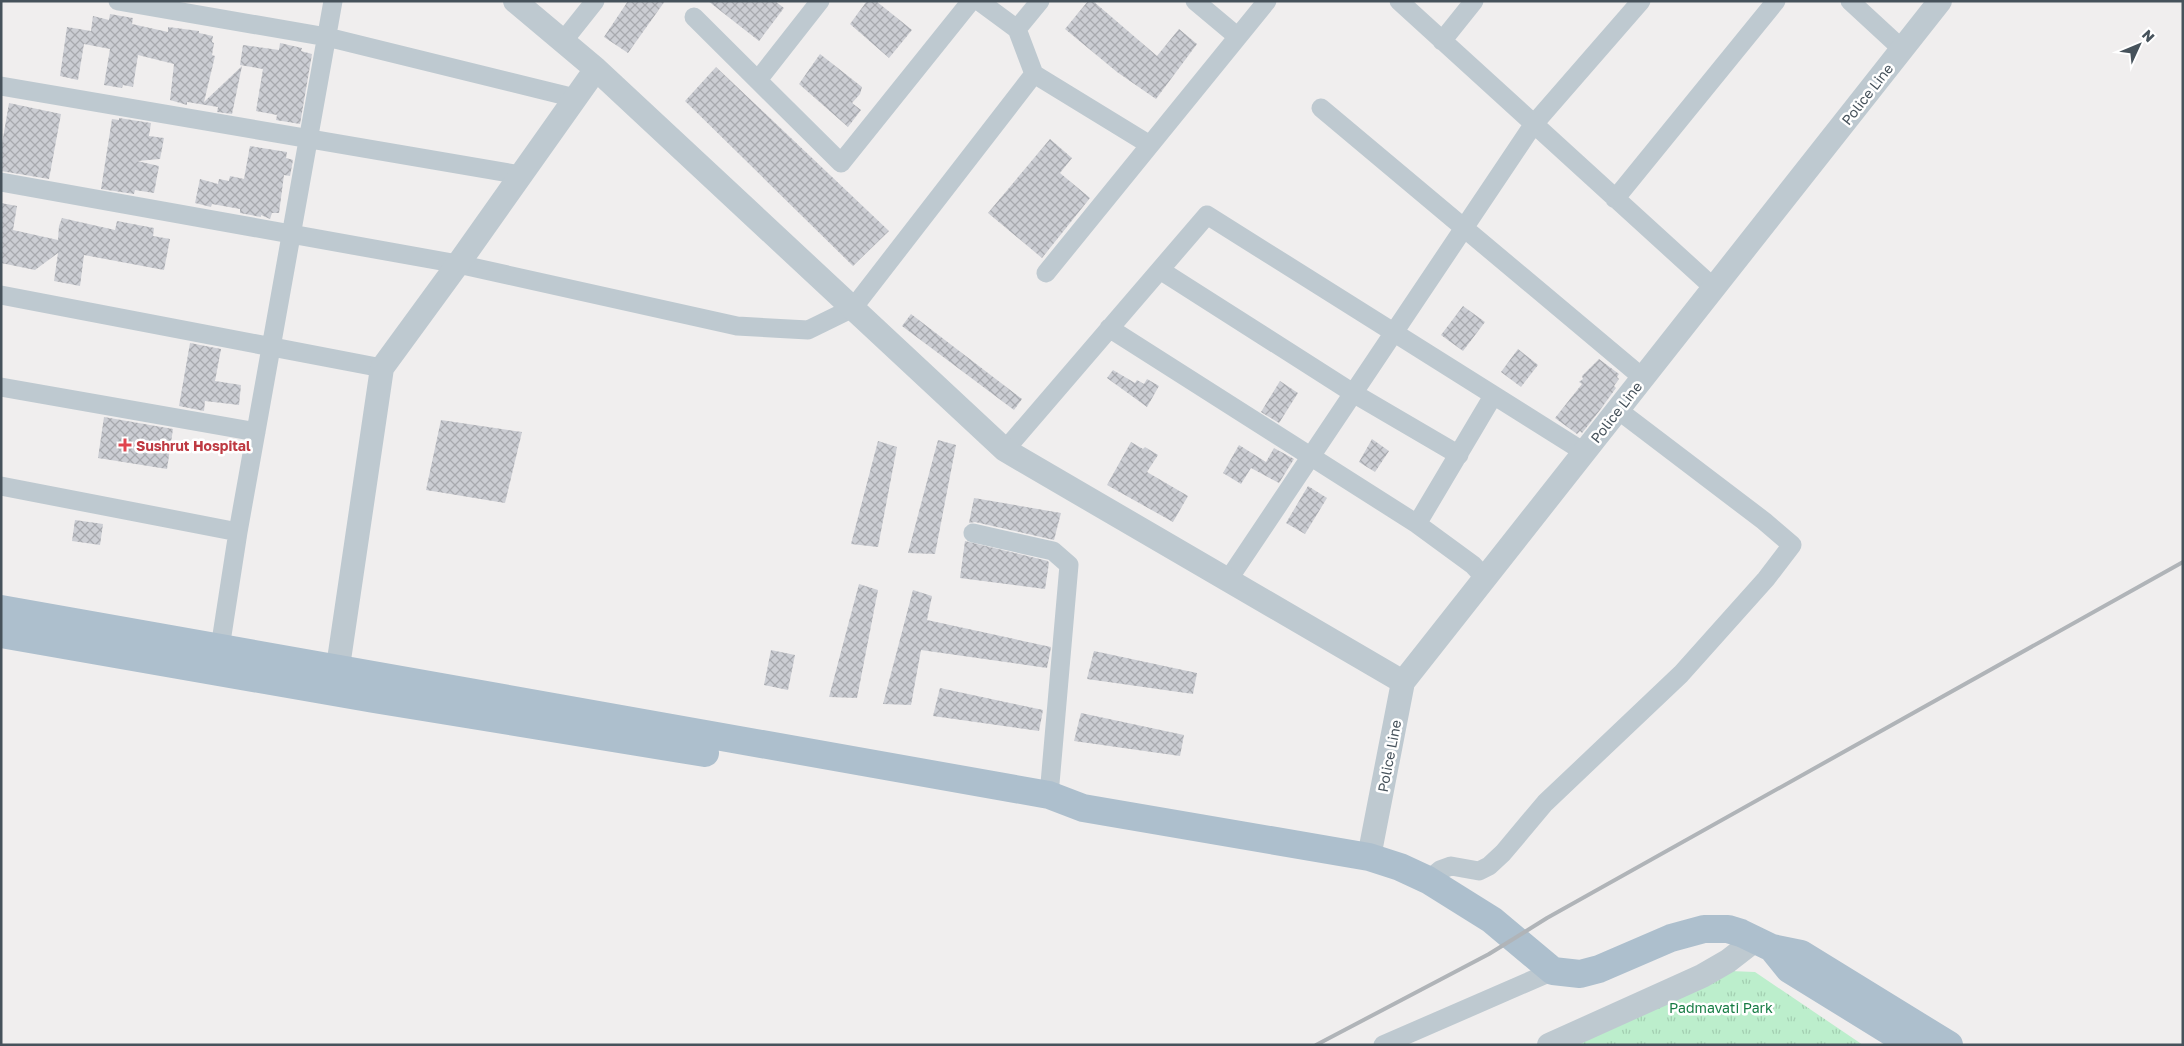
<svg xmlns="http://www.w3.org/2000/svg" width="2184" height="1046" viewBox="0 0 2184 1046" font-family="'Golos Text',sans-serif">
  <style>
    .park { fill: url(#park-tufts) }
    .building { fill: url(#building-cross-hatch) }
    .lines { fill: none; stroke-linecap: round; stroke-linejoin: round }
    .minor { stroke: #bec9d0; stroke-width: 19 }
    .tertiary { stroke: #bec9d0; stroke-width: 24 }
    .primary { stroke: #adbfcd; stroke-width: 28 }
    .rail { stroke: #b0b4b8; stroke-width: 4 }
    .health-dot { fill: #e0444e; stroke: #fff; stroke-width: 2 }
    .labels { text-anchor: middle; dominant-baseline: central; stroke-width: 5; stroke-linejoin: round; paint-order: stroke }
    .street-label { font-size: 14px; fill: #46525b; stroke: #fff }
    .health-label { font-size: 14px; font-weight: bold; fill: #be3a42; stroke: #fff; text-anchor: start }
    .park-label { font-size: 14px; fill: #177c44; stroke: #fff }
  </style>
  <defs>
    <pattern id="park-tufts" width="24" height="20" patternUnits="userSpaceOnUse" patternTransform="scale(1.25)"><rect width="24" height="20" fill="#bceecc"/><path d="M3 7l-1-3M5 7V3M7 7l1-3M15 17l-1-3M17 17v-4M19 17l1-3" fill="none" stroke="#a3ceb1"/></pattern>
    <pattern id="building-cross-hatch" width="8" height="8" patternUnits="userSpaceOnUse" patternTransform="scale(1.25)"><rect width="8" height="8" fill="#cbcdd3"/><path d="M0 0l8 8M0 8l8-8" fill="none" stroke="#a7a9ae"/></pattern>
  </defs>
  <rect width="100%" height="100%" fill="#f0eeee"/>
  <path class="park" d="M 1706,970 L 1755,972 L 1863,1045 L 1579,1045 Z"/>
  <path class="building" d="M 628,1 L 665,1 L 628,53 L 604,37 Z
    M 708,1 L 775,1 L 784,8 L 759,41 Z
    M 867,1 L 876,1 L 912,30 L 889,58 L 850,24 Z
    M 1088,1 L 1093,1 L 1157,56 L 1179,29 L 1197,44 L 1156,99 L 1117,72 L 1065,29 Z
    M 110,14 L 133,18 L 132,24 L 168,32 L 168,27 L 199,31 L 199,33 L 213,36 L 212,42 L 214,43 L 212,55 L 215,56 L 204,102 L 242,66 L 232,114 L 217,112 L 218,107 L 187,102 L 187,105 L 170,100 L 174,64 L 138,55 L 133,87 L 123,85 L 122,88 L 104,85 L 110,49 L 84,44 L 78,80 L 60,76 L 67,27 L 91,31 L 93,16 L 109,20 Z
    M 280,43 L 302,48 L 301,51 L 312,54 L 300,124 L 276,120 L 277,115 L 256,111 L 263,69 L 240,65 L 243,45 L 279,50 Z
    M 820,54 L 862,87 L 860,94 L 852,103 L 861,110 L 848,127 L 799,84 Z
    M 716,67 L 889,231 L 853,266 L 685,101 Z
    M 9,103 L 61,114 L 49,179 L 1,171 L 1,150 Z
    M 119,118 L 151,123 L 149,136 L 164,138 L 160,159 L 137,161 L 159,166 L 154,193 L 135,190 L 134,194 L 101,189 L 112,119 L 119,120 Z
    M 1050,139 L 1072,158 L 1060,173 L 1090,198 L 1042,258 L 988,213 Z
    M 250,146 L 287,152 L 286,158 L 293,160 L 290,176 L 284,175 L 279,213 L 272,213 L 270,219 L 261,215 L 261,217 L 240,213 L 240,209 L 212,204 L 211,207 L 195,203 L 200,179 L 218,184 L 219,179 L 229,181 L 230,176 L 244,179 Z
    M 1,203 L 17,206 L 13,230 L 58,240 L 59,226 L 62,218 L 115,230 L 117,221 L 154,228 L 153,236 L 170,239 L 164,270 L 84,255 L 80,286 L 54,281 L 58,253 L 35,270 L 1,263 Z
    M 1463,306 L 1485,322 L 1463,351 L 1441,335 Z
    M 911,314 L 1022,399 L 1014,410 L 902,326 Z
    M 190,343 L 221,349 L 215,381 L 241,385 L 239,405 L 205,401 L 204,411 L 179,406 Z
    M 1518,349 L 1538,365 L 1521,387 L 1501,372 Z
    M 1599,359 L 1619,374 L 1617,377 L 1619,379 L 1614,386 L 1616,388 L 1600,410 L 1582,433 L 1580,431 L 1577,434 L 1555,418 L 1582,384 L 1579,382 L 1583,379 L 1582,376 Z
    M 1113,370 L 1135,383 L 1137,380 L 1144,384 L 1147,379 L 1159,386 L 1147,407 L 1107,378 Z
    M 1280,381 L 1298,393 L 1279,423 L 1261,412 Z
    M 104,417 L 173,429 L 167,469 L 98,458 Z
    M 441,420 L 522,432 L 505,503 L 426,490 Z
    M 1372,439 L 1389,451 L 1375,472 L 1359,462 Z
    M 938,440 L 956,445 L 935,554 L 908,553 Z
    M 878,441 L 897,447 L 878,547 L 851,544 Z
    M 1131,442 L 1143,449 L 1145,447 L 1158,455 L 1147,472 L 1188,496 L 1173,522 L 1107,485 Z
    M 1239,445 L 1266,462 L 1274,448 L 1294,459 L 1279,483 L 1251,468 L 1241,484 L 1223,473 Z
    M 1308,486 L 1327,498 L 1305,534 L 1286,523 Z
    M 974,498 L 1061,513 L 1054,540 L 975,522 L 969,523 Z
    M 75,520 L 103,524 L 100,545 L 72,541 Z
    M 965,541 L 1048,561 L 1049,563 L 1045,589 L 960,578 Z
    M 859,584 L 878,590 L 857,698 L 829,697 Z
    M 913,590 L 932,596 L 927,620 L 1051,647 L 1047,668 L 921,650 L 911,705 L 883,704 Z
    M 771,650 L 795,655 L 788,690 L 764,685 Z
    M 1094,651 L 1197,673 L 1193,694 L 1087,679 Z
    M 940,688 L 1043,710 L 1039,731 L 933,716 Z
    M 1081,713 L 1184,735 L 1180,756 L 1074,741 Z"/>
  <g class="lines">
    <path class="minor" d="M 118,1 L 327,37 L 575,98
      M 979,1 L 1017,29
      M 1195,1 L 1238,37
      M 1399,1 L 1714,288
      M 1850,1 L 1902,49
      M 694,17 L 841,163 L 971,1
      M 564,40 L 595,1
      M 1442,41 L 1474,1
      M 1034,74 L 1150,145
      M 758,80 L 820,1
      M 1,86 L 521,175
      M 1321,108 L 1643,378
      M 1,182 L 458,264 L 737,326 L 808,330 L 853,308 L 1034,74 L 1017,29 L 1040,1
      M 1615,199 L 1776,1
      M 1160,270 L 1353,393 L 1459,455
      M 1046,273 L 1267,1
      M 1,295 L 382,368
      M 1109,328 L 1417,524 L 1493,396
      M 1,387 L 256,432
      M 1005,450 L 1207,215 L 1584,452
      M 1,486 L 238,532
      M 1417,524 L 1473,565 L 1485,578
      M 973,533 L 1053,551 L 1069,565 L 1049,795
      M 1228,580 L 1533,125 L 1641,1
      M 220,648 L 238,532 L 333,1
      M 1428,880 L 1440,870 L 1451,866 L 1479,871 L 1489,866 L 1503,853 L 1545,803 L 1681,674 L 1766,579 L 1792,545 L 1764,521 L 1618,410
      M 1383,1045 L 1553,971"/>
    <path class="tertiary" d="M 515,1 L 596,69 L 1005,450 L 1403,682
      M 335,687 L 382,368 L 458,264 L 596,69
      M 1369,857 L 1403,682 L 1940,1
      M 1549,1045 L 1702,976 L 1728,961 L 1755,940"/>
    <path class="primary" d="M 1,609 L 1049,795 L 1083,808 L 1369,857 L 1400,867 L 1428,880 L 1492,920 L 1553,971 L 1580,974 L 1599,969 L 1671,938 L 1704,929 L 1728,929 L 1741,933 L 1772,948 L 1801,954 L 1949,1045
      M 1,634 L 374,699 L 705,753
      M 1772,948 L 1789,969 L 1912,1045"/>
    <path class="rail" d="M 1316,1045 L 1489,954 L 1547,918 L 2183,562"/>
  </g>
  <path class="health-dot" d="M122.5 437.5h5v5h5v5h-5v5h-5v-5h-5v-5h5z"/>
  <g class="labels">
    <g class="street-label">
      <text transform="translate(1867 94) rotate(-52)">Police Line</text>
      <text transform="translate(1616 412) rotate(-52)">Police Line</text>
      <text transform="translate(1389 756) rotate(-79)">Police Line</text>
    </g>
    <g class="health-label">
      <text x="136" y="445">Sushrut Hospital</text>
    </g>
    <g class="park-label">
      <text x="1721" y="1007">Padmavati Park</text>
    </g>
  </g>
  <rect width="2184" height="1046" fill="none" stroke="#46525b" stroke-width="5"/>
  <g transform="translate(2139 45) rotate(46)" stroke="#ffffff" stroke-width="4" paint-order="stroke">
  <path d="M0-4L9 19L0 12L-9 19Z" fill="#46525b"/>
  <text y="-8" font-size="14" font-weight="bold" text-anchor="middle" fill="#46525b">N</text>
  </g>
</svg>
